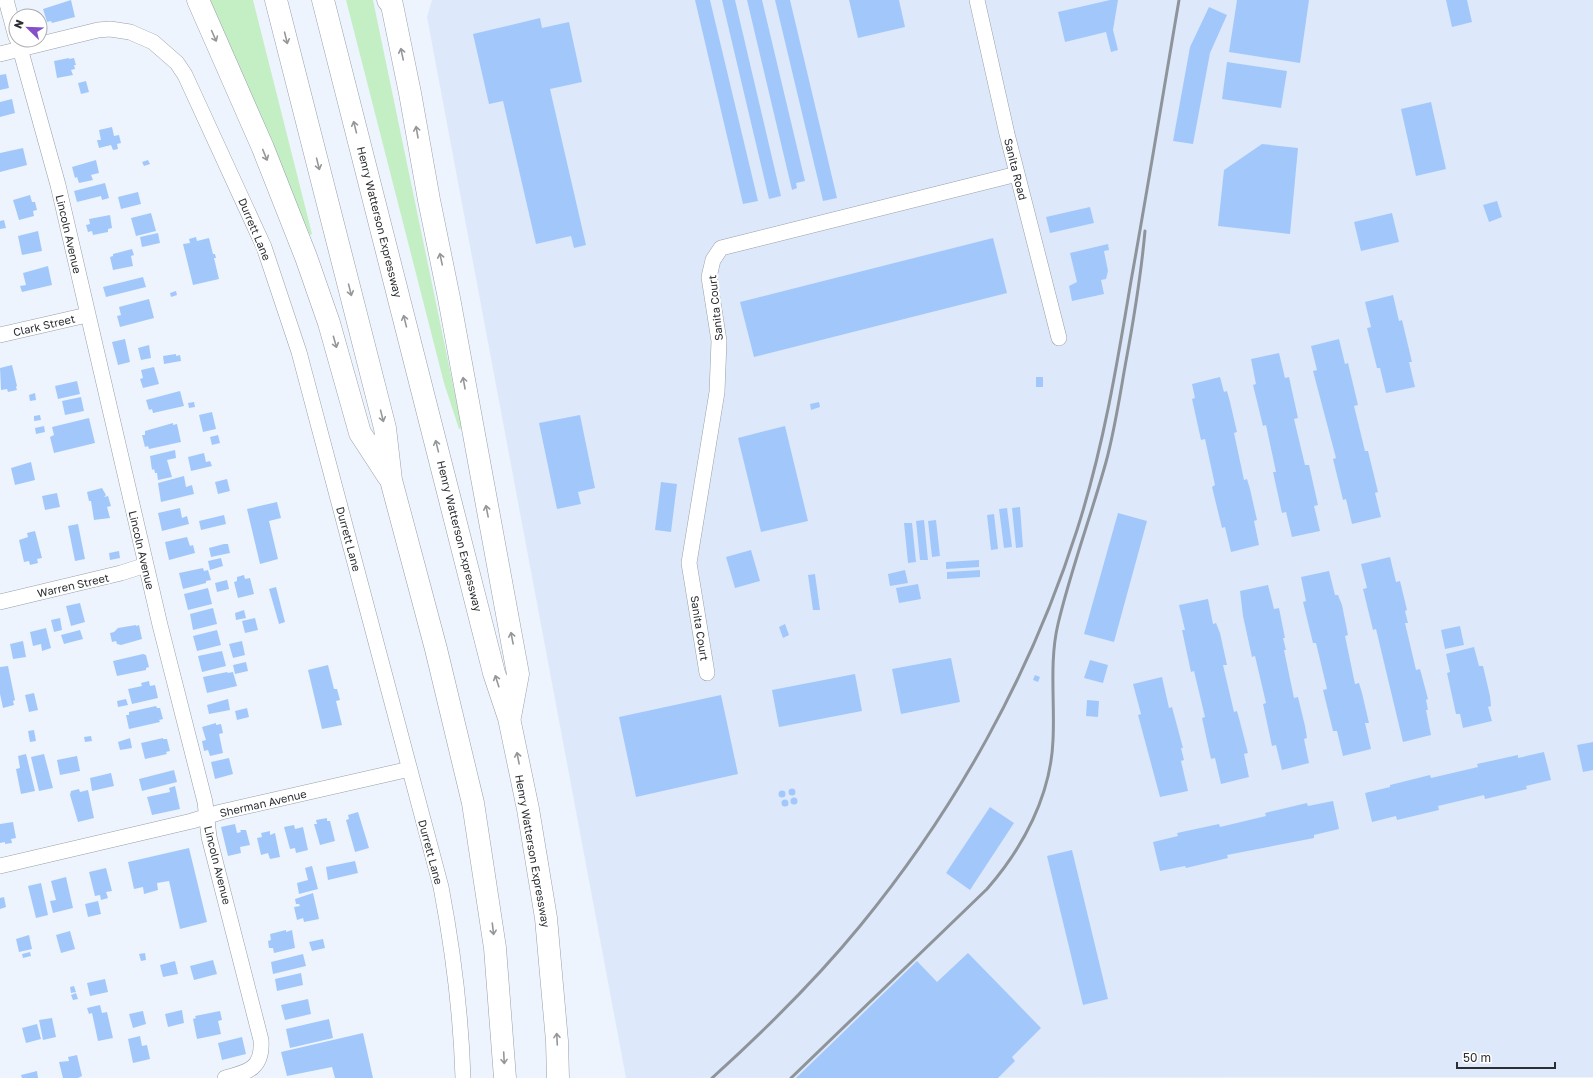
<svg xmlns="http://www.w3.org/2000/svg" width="1593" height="1078" viewBox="0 0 1593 1078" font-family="'Golos Text',sans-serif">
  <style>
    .built { fill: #dde9fa }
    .green { fill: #c4efc4 }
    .building { fill: #a2c8fb }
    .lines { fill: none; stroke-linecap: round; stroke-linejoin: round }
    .street-casing { stroke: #989fa9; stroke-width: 16 }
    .highway-casing { stroke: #989fa9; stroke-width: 23 }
    .street { stroke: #fff; stroke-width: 15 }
    .highway { stroke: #fff; stroke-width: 22 }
    .rail { stroke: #8f949b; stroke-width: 3 }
    .oneway { stroke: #959698 }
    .labels { text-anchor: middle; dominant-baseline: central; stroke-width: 4; stroke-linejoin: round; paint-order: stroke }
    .street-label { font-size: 11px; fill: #2b2e32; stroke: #fff }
  </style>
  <rect width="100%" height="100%" fill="#edf4fe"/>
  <path class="built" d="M 432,0 L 1593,0 L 1593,1077 L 626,1078 L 427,17 Z"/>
  <path class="green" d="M 209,0 L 253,0 L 312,234 L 310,235 Z
    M 346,0 L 373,0 L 462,428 L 459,429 L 444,383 Z"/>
  <path class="building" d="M 71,0 L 75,17 L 52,23 L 51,21 L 47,22 L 43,9 Z
    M 695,0 L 710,0 L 758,201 L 743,204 Z
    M 722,0 L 735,0 L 781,196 L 769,199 Z
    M 747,0 L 762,0 L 805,181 L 796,183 L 797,188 L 792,190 Z
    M 775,0 L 790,0 L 837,198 L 823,201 Z
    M 849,0 L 899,0 L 905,27 L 858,38 Z
    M 1110,0 L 1118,0 L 1113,30 L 1118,50 L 1111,52 L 1106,32 L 1065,42 L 1058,12 Z
    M 1237,0 L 1309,0 L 1300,63 L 1229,52 Z
    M 1446,0 L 1467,0 L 1472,22 L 1452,27 Z
    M 1209,7 L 1227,15 L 1210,53 L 1193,144 L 1173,141 L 1190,47 Z
    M 540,18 L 542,28 L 569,22 L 582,82 L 550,89 L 586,245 L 574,248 L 571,236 L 536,244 L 503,101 L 489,104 L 473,34 Z
    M 69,58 L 69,59 L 74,58 L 76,65 L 74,65 L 75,69 L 71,70 L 73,75 L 57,78 L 54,61 Z
    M 1227,62 L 1287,71 L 1281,108 L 1222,99 Z
    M 6,74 L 9,88 L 0,90 L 0,75 Z
    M 86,81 L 89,92 L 81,94 L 78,83 Z
    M 12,99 L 15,113 L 0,117 L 0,102 Z
    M 1431,102 L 1446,169 L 1416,176 L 1401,109 Z
    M 112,127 L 114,136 L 119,135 L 121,143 L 117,144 L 118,149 L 113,150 L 111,145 L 99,148 L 97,140 L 101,140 L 99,130 Z
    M 1262,144 L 1298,148 L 1290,234 L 1218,226 L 1224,170 Z
    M 23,148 L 27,165 L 0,172 L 0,153 Z
    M 96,160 L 99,173 L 91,175 L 93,180 L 79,183 L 77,177 L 75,178 L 72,167 Z
    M 148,160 L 150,164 L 144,166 L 142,162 Z
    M 105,183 L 109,198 L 102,200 L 101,196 L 77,202 L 74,191 Z
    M 138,192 L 141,204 L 121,209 L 118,197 Z
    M 30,195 L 32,202 L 35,202 L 37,210 L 33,211 L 34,216 L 19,220 L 13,200 Z
    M 1497,201 L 1502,217 L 1489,222 L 1483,205 Z
    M 1090,207 L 1094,223 L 1050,233 L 1046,217 Z
    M 151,213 L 156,231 L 136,236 L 131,218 Z
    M 1392,213 L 1399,242 L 1361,251 L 1354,222 Z
    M 110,215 L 112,228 L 108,229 L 108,232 L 93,235 L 92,231 L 88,232 L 86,225 L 90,224 L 89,219 Z
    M 4,220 L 6,228 L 0,229 L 0,221 Z
    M 38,231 L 42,251 L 22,255 L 18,236 Z
    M 158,233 L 160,243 L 142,247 L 140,237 Z
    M 196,237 L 197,241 L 209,238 L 213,254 L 215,254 L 216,258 L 214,258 L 219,279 L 193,285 L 183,244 L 190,243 L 189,239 Z
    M 993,238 L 1007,293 L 754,357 L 740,302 Z
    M 1108,244 L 1109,250 L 1104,251 L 1108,271 L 1106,279 L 1101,280 L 1104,294 L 1072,301 L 1069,286 L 1077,282 L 1070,253 Z
    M 132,249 L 134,255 L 131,256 L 133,266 L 113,270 L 110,257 L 113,256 L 113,254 Z
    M 48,266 L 52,285 L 22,292 L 20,286 L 26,285 L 23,273 Z
    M 143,277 L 146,287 L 106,297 L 103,287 Z
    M 176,291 L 177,295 L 171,297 L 170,293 Z
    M 1393,295 L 1399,321 L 1402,320 L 1412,362 L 1409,362 L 1415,387 L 1386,393 L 1380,368 L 1377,368 L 1367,328 L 1371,327 L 1365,302 Z
    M 149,299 L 154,318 L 120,327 L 117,316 L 121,315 L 119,307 Z
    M 125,339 L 130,362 L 118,365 L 112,342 Z
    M 1339,339 L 1345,364 L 1348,363 L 1358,405 L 1354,406 L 1365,451 L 1368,451 L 1378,492 L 1375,493 L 1381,517 L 1352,524 L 1346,499 L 1343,500 L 1333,459 L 1336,458 L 1313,371 L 1317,370 L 1311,346 Z
    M 149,345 L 151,358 L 141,360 L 138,348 Z
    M 1279,353 L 1285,378 L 1289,377 L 1298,418 L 1294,419 L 1305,465 L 1309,465 L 1318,505 L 1314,506 L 1320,531 L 1292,537 L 1286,512 L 1282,513 L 1273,472 L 1276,472 L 1266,425 L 1263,426 L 1253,385 L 1256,384 L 1251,359 Z
    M 176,354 L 176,356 L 180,355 L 181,361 L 164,364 L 163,356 Z
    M 12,365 L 17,386 L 16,387 L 17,390 L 8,392 L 7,389 L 1,390 L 0,368 Z
    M 154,367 L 159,384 L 143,388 L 140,379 L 143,378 L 141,370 Z
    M 1036,377 L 1043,377 L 1043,387 L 1036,387 Z
    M 1220,377 L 1224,392 L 1227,391 L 1230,402 L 1237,432 L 1234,433 L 1244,480 L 1247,479 L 1250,489 L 1257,520 L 1254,521 L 1259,545 L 1231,552 L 1225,527 L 1222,528 L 1212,487 L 1215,485 L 1205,439 L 1201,440 L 1192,399 L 1195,398 L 1192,384 Z
    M 77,381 L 80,394 L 58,399 L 55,386 Z
    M 180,391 L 184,406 L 153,413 L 152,409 L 149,410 L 146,400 Z
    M 35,393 L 36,400 L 30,401 L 29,395 Z
    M 81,397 L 84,411 L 65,415 L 62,401 Z
    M 194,402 L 195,407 L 189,408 L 188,403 Z
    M 819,402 L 820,407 L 811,410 L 810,404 Z
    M 212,412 L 216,429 L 203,432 L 199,415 Z
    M 40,415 L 41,420 L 34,421 L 34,416 Z
    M 580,415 L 595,488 L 578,492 L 581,504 L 557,509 L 539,423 Z
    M 89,418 L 95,443 L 54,453 L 50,437 L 54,435 L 52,427 Z
    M 173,423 L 173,425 L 177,424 L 181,442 L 149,449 L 148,446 L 145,447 L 142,435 L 145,435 L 145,431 Z
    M 44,426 L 45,432 L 36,434 L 35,428 Z
    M 785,426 L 808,521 L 761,532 L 738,438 Z
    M 218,435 L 220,443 L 212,445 L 210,437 Z
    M 175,450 L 176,458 L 167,460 L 172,477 L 158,480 L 157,473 L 155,473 L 154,469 L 152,470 L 150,456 Z
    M 204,453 L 206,462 L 210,461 L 212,466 L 191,471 L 188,457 Z
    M 31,462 L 35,480 L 15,485 L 11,468 Z
    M 184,476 L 186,487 L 192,485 L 194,494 L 161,502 L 158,483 Z
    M 227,479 L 230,491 L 218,494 L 215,482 Z
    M 661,482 L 677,484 L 671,532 L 655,530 Z
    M 102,488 L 106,495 L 104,497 L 108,496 L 111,506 L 107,507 L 110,518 L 94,520 L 91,501 L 89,501 L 87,492 Z
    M 57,493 L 60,507 L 45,510 L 42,496 Z
    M 277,502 L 281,518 L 269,521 L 278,559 L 260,564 L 247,509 Z
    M 1020,507 L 1023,547 L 1016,548 L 1012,508 Z
    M 180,508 L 182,518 L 187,516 L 189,524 L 162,531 L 158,513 Z
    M 1007,508 L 1012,547 L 1004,548 L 999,509 Z
    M 1118,513 L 1147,521 L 1114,642 L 1084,634 Z
    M 994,514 L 998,549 L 991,550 L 987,515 Z
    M 224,515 L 226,524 L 201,530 L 199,521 Z
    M 924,520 L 928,560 L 920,560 L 916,521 Z
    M 936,520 L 940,556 L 932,557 L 928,521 Z
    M 904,523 L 912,523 L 916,562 L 908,563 Z
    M 78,524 L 85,559 L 75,561 L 68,526 Z
    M 35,531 L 42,558 L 37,559 L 38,563 L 30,565 L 29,561 L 24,562 L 19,540 L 28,537 L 27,533 Z
    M 187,537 L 190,546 L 193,545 L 195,553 L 169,560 L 165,542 Z
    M 224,544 L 228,544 L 230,553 L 211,557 L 209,548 Z
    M 751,550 L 760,581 L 735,588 L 726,557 Z
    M 119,551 L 120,558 L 110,560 L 109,553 Z
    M 1390,557 L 1396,582 L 1400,581 L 1407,610 L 1405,611 L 1408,623 L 1405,623 L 1416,670 L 1420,669 L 1428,699 L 1426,700 L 1428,710 L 1426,710 L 1431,735 L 1403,742 L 1376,629 L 1373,630 L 1363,589 L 1367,588 L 1361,564 Z
    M 221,558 L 223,566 L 210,570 L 208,561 Z
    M 979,560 L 979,567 L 946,569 L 946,562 Z
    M 203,568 L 204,571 L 208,570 L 211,580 L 206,581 L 206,583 L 183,589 L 179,573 Z
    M 905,570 L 908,583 L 890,586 L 888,574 Z
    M 980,570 L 980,577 L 947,579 L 947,572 Z
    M 1329,571 L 1335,595 L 1338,595 L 1342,605 L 1348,635 L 1345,636 L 1355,684 L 1359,683 L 1362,693 L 1369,723 L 1365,723 L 1371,749 L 1343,756 L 1337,731 L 1333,731 L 1323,690 L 1327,689 L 1316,643 L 1313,643 L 1303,602 L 1306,601 L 1301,577 Z
    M 815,574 L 820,610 L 813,610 L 808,575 Z
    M 244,575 L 245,579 L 250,578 L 254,594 L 238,598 L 234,582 L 237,581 L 237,577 Z
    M 227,580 L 229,589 L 217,592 L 215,583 Z
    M 918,584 L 921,599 L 899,603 L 896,588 Z
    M 1268,585 L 1274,609 L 1279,608 L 1285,638 L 1283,638 L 1286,650 L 1284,650 L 1294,698 L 1298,697 L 1305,726 L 1307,738 L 1304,739 L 1309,763 L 1282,770 L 1276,745 L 1272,746 L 1263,704 L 1266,703 L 1255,656 L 1252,657 L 1243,616 L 1240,591 Z
    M 276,587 L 285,622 L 279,624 L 269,589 Z
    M 208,588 L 212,604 L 188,610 L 184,594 Z
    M 1208,599 L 1213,624 L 1216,623 L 1220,633 L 1227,665 L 1223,665 L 1234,712 L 1237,711 L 1240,722 L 1248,753 L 1244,754 L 1249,777 L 1221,784 L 1215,758 L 1211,759 L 1202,718 L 1205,717 L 1194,671 L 1191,672 L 1182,630 L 1185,630 L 1179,605 Z
    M 80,603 L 85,622 L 71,626 L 66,606 Z
    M 213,608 L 217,624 L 193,630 L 190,614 Z
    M 244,610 L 246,618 L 236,620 L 235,613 Z
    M 60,618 L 62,630 L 54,632 L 51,620 Z
    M 255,618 L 258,630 L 245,633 L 242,621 Z
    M 785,624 L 789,635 L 783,638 L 779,627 Z
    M 136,625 L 136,626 L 139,625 L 142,639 L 121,645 L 117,644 L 116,641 L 112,642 L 110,633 L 114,632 L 118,628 Z
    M 1460,626 L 1464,645 L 1445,649 L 1441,630 Z
    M 46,628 L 51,648 L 42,651 L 41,644 L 33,646 L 30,632 Z
    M 80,630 L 83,639 L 64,644 L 61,635 Z
    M 217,630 L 221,645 L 197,651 L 193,636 Z
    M 23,641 L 26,657 L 13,659 L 10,644 Z
    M 242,641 L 245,655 L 233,658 L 229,644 Z
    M 1474,647 L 1479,666 L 1483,666 L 1490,696 L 1491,706 L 1488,707 L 1492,721 L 1463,728 L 1460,714 L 1456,714 L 1447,673 L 1450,672 L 1446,654 Z
    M 222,651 L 226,666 L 202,672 L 198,656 Z
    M 143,654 L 146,655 L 149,667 L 146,668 L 146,670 L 117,676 L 113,661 Z
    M 951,658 L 960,702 L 901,714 L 892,669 Z
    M 1090,660 L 1108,665 L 1103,683 L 1084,678 Z
    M 246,662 L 248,671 L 235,674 L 233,665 Z
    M 328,665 L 334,689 L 337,689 L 340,700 L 336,701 L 342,725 L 322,729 L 308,670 Z
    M 8,666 L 15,700 L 13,701 L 14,705 L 3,708 L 0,694 L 0,667 Z
    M 227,672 L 228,673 L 233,672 L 237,686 L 207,693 L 203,677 Z
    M 855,674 L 862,711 L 779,727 L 772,690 Z
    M 1035,675 L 1040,677 L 1038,682 L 1033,680 Z
    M 1162,677 L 1169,708 L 1172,707 L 1183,748 L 1181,748 L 1184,760 L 1181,761 L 1188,791 L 1160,797 L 1138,715 L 1141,714 L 1133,684 Z
    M 149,681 L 150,686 L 155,685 L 158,698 L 132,704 L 128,689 L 142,686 L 141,683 Z
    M 34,693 L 38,710 L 29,712 L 25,695 Z
    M 721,695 L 738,774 L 636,797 L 619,717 Z
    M 126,699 L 128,705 L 118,707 L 117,701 Z
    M 228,699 L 230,710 L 209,714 L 207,705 Z
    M 1087,700 L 1099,701 L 1098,717 L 1086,716 Z
    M 156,706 L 157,708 L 160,708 L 163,719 L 159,720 L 160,722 L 129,729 L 126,715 L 129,715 L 129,712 Z
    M 247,708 L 249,717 L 237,720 L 235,711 Z
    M 216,723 L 216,725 L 221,724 L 223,733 L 219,734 L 223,753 L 210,756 L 208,750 L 204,751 L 202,741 L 206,740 L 202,727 Z
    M 34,730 L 36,741 L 30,742 L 28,731 Z
    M 91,736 L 92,741 L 85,742 L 84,737 Z
    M 130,738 L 132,748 L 120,750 L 118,742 Z
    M 163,738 L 163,739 L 167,739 L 170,751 L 166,752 L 167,754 L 145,759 L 141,743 Z
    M 1593,742 L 1593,770 L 1583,772 L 1577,745 Z
    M 1544,752 L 1551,780 L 1526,786 L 1527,789 L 1485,799 L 1484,795 L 1438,806 L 1439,810 L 1397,820 L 1396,816 L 1372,822 L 1365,793 L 1390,787 L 1390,785 L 1430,775 L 1431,778 L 1478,767 L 1477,764 L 1518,755 L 1518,758 Z
    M 26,754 L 35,791 L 21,794 L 16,769 L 20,768 L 18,756 Z
    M 44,754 L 53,788 L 39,791 L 31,757 Z
    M 77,756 L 80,771 L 60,775 L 57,760 Z
    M 229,758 L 233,774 L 215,779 L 211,762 Z
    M 174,770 L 177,782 L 142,791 L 139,779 Z
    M 111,773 L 114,786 L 92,791 L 90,778 Z
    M 175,786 L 180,809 L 152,815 L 147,797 L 170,792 L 169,788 Z
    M788.5 792a3.5 3.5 0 1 1 7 0a3.5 3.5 0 1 1-7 0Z
    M 79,789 L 80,792 L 88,790 L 94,818 L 78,822 L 70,795 L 71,791 Z
    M778.5 794a3.5 3.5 0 1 1 7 0a3.5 3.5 0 1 1-7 0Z
    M790.5 801a3.5 3.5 0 1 1 7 0a3.5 3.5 0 1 1-7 0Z
    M781.5 803a3.5 3.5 0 1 1 7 0a3.5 3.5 0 1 1-7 0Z
    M 1333,801 L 1339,829 L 1314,835 L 1314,838 L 1227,855 L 1228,858 L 1186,868 L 1185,866 L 1160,871 L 1153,842 L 1178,836 L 1177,833 L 1219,824 L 1220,827 L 1266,816 L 1265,813 L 1307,803 L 1308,806 Z
    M 990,807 L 1014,823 L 970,890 L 946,873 Z
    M 358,812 L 369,848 L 355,852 L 346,820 L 349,819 L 348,815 Z
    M 327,818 L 327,821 L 330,821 L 335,841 L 320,845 L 314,824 L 317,824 L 316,820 Z
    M 13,822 L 16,838 L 11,839 L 12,843 L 5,844 L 5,842 L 0,843 L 0,824 Z
    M 235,824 L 237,833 L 241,832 L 240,830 L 246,830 L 250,845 L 240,847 L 241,853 L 228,856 L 221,827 Z
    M 294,825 L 295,829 L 303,827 L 308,850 L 296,853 L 295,848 L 290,849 L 284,827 Z
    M 270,831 L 270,835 L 275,833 L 280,857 L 270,859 L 268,853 L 261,855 L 257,838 L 262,837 L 261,833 Z
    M 189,848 L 207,922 L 180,929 L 169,881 L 157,883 L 158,890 L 144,894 L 143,887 L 134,889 L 128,862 Z
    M 1072,850 L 1108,999 L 1083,1005 L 1047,856 Z
    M 355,861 L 358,873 L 328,880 L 326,867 Z
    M 312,866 L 318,889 L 299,894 L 297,883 L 308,880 L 305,868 Z
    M 106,868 L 112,891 L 106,892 L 108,898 L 101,900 L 100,895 L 95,896 L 89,872 Z
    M 66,877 L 73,908 L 53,913 L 50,901 L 56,900 L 51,881 Z
    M 41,883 L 48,915 L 36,918 L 28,886 Z
    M 313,893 L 319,919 L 304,922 L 303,918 L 297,920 L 294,907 L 300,906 L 299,904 L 296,904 L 295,899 Z
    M 4,897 L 6,907 L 0,909 L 0,898 Z
    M 98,901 L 101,914 L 88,917 L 85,904 Z
    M 286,930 L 286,932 L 292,930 L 295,948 L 274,953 L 273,948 L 269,948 L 268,941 L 271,940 L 270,934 Z
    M 70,931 L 75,949 L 61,953 L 56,935 Z
    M 29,935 L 32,949 L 19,952 L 16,939 Z
    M 323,939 L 325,948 L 312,951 L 309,942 Z
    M 30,952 L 31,956 L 23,958 L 22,954 Z
    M 145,953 L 146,960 L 141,961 L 139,954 Z
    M 968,953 L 1041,1028 L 1012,1057 L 1015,1061 L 998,1078 L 796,1078 L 917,961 L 937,982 Z
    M 303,954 L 306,966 L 273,974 L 271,962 Z
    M 213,960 L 217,974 L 194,980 L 190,966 Z
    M 175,961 L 178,974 L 163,977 L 160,965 Z
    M 301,973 L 303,985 L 277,991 L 275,979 Z
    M 105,979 L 108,992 L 90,996 L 87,983 Z
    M 74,986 L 76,992 L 71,993 L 70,987 Z
    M 76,993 L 78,999 L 73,1000 L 71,995 Z
    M 308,999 L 311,1014 L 285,1020 L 281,1005 Z
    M 100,1005 L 102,1013 L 107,1012 L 113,1038 L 98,1041 L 92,1013 L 89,1014 L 87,1008 Z
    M 182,1010 L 184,1023 L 168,1027 L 165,1014 Z
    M 143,1011 L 146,1024 L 133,1028 L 129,1014 Z
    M 220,1011 L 222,1020 L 218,1021 L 221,1034 L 197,1039 L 193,1019 L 196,1018 L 195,1016 Z
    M 52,1018 L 56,1037 L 43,1040 L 39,1020 Z
    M 329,1019 L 333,1038 L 290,1048 L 286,1029 Z
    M 37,1024 L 41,1039 L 26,1043 L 22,1028 Z
    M 363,1033 L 373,1078 L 335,1078 L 332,1067 L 287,1076 L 281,1052 Z
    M 140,1036 L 142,1046 L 147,1045 L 150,1059 L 133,1063 L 128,1039 Z
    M 242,1037 L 246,1054 L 222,1060 L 218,1043 Z
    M 77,1055 L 82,1076 L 78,1078 L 63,1078 L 59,1062 L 69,1061 L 68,1057 Z
    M 37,1071 L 38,1078 L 22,1078 L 21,1075 Z"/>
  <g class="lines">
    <defs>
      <path id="street" d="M 6,0 L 16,37
        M 977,0 L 1007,134 L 1059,338
        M 18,41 L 58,185 L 160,625 L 205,802 L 209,837 L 261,1040 C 263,1068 249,1072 225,1078
        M 0,54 L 98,30 L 110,29 L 130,32 L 153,42 L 177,63 L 185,75 L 264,247 L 299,352 L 441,887 C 453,950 461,1013 463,1078
        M 0,335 L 87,315
        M 0,602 L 121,573 L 146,565
        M 707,673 L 689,563 L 717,392 L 719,341 L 709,277 L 713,260 L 721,248 L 1017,174
        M 0,866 L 192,821 L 221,812 L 410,769"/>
      <path id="highway" d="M 198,0 L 263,148 L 306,257 L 329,323 L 360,433 L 388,476
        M 276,0 L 385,428 L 391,480 L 436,649 L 473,803 L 495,948 L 505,1078
        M 323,0 L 494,673 L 509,718 L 528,809 L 546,918 L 557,1041 L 558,1078
        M 388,0 L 392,5 L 410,93 L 429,200 L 449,298 L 518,674 L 510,717"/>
    </defs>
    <use href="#street" class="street-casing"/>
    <use href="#highway" class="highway-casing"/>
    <use href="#street" class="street"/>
    <use href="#highway" class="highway"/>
    <path class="rail" d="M 712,1078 C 764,1031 815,981 860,926 C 956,809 1031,674 1077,530 C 1103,449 1117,365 1131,281 C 1148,187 1163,94 1179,0
      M 791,1078 L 987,889 C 1023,848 1051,795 1053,740 C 1055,702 1049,662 1058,624 C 1071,569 1091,516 1106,462 C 1115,429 1120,394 1126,361 C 1134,318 1141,275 1145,231"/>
  </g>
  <defs><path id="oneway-shaft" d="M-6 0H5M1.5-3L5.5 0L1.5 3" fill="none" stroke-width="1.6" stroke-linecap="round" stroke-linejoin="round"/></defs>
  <g class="oneway">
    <use href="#oneway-shaft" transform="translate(214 36) rotate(66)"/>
    <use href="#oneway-shaft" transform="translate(286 38) rotate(76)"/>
    <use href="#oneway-shaft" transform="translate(402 54) rotate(-102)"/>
    <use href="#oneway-shaft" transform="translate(355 127) rotate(-104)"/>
    <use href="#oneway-shaft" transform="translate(417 132) rotate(-100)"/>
    <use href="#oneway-shaft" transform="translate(265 155) rotate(68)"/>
    <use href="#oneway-shaft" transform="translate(318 164) rotate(76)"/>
    <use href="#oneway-shaft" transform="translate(441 259) rotate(-102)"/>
    <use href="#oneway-shaft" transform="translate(350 290) rotate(76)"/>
    <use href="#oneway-shaft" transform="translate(405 321) rotate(-104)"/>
    <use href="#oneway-shaft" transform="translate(335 342) rotate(74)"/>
    <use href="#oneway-shaft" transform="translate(464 383) rotate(-100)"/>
    <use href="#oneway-shaft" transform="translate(382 416) rotate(76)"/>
    <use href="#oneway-shaft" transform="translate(437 446) rotate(-104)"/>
    <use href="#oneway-shaft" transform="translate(487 511) rotate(-101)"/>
    <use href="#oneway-shaft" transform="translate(512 638) rotate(-101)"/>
    <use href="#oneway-shaft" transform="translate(497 681) rotate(-108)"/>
    <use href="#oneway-shaft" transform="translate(518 758) rotate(-101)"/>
    <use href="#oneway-shaft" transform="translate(493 929) rotate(83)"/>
    <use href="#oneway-shaft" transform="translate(557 1039) rotate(-93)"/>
    <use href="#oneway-shaft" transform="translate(504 1058) rotate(87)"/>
  </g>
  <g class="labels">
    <g class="street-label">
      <text transform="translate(1016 169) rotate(76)">Sanita Road</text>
      <text transform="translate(380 222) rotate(76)">Henry Watterson Expressway</text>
      <text transform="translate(255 229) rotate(67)">Durrett Lane</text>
      <text transform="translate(69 234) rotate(77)">Lincoln Avenue</text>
      <text transform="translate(715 308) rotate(-96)">Sanita Court</text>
      <text transform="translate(44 325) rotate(-13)">Clark Street</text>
      <text transform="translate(460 536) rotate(76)">Henry Watterson Expressway</text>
      <text transform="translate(349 539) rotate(75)">Durrett Lane</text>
      <text transform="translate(142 550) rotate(77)">Lincoln Avenue</text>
      <text transform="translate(73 585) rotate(-13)">Warren Street</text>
      <text transform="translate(700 628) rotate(81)">Sanita Court</text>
      <text transform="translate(263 803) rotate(-13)">Sherman Avenue</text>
      <text transform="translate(533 851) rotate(80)">Henry Watterson Expressway</text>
      <text transform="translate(431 852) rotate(75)">Durrett Lane</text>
      <text transform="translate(218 865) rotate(76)">Lincoln Avenue</text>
    </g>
  </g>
  <g transform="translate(28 28) rotate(293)"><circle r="19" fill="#ffffff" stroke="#aaabad"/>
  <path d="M0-3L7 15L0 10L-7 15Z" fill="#854fc7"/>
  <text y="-6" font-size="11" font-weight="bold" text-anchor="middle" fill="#2b2e32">N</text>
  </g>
  <path d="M1457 1062v6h98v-6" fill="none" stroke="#2b2e32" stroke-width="2"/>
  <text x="1463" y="1062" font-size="12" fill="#2b2e32" stroke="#ffffff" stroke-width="3" paint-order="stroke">50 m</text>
</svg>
